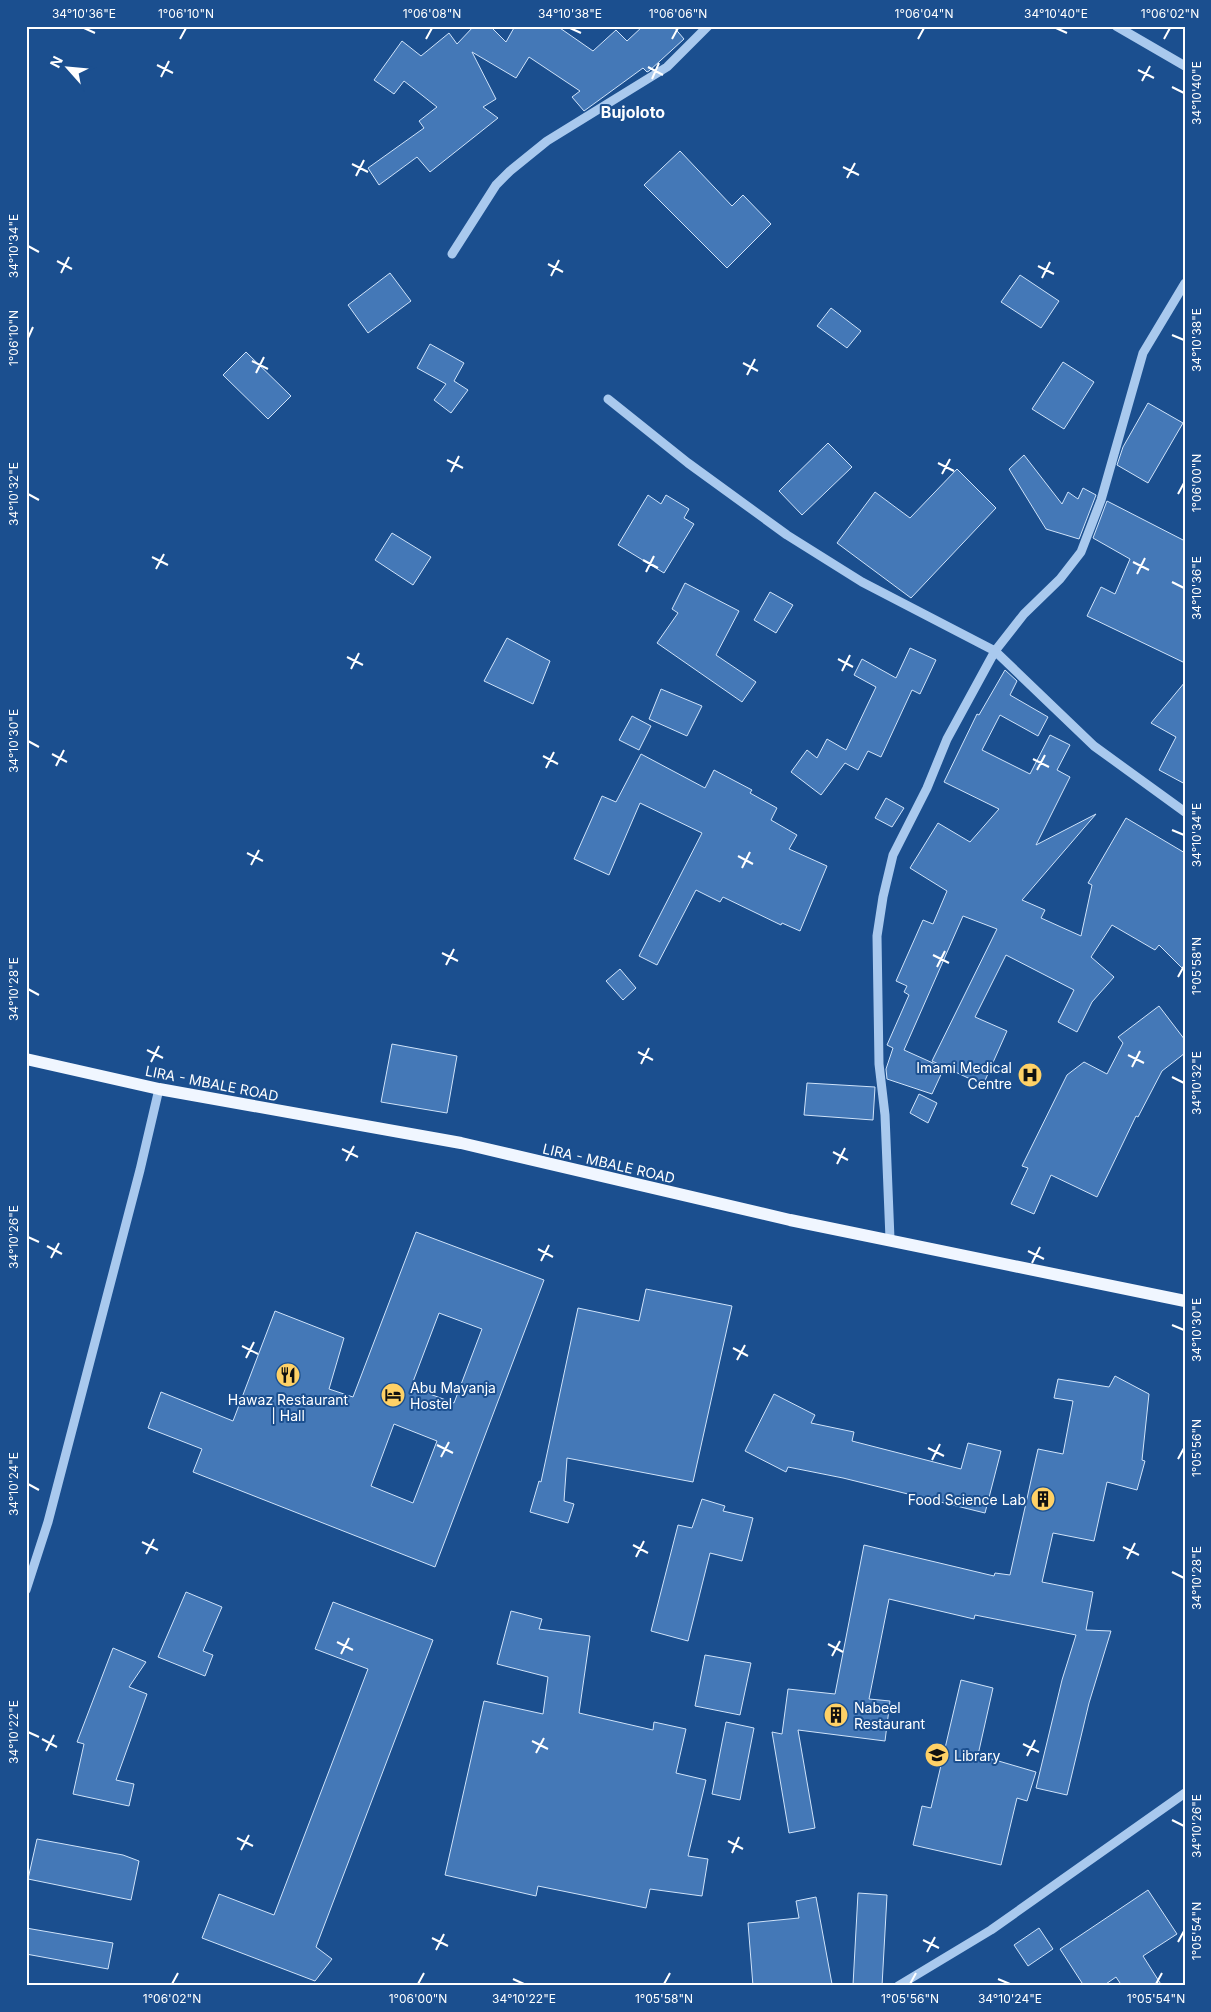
<svg xmlns="http://www.w3.org/2000/svg" width="1211" height="2012" viewBox="0 0 1211 2012" font-family="Inter,sans-serif">
  <style>
    .building { fill: #4478b7; stroke: #cfe3fa; fill-rule: evenodd }
    .lines { fill: none; stroke-linecap: round; stroke-linejoin: round }
    .minor { stroke: #a9c9ee; stroke-width: 9 }
    .major { stroke: #f0f6ff; stroke-width: 12 }
    .ticks { fill: none; stroke: #fff; stroke-width: 2 }
    .labels { text-anchor: middle; dominant-baseline: central; stroke-width: 4; stroke-linejoin: round; paint-order: stroke }
    .poi-label { font-size: 14px; fill: #fff; stroke: #1b4f8f; text-anchor: start }
    .street-label { font-size: 14px; fill: #fff; stroke: #1b4f8f }
    .quarter-label { font-size: 16px; font-weight: bold; fill: #fff; stroke: #1b4f8f }
    .neatline { fill: none; stroke: #fff; stroke-width: 2 }
    .ticks-label { font-size: 12px; text-anchor: middle; fill: #fff }
  </style>
  <rect width="100%" height="100%" fill="#1b4f8f"/>
  <path class="building" d="M 474,26 L 490,26 L 506,42 L 515,26 L 557,26 L 593,51 L 616,30 L 627,41 L 643,26 L 673,26 L 684,39 L 649,71 L 647,72 L 643,68 L 584,111 L 572,97 L 580,91 L 529,57 L 516,78 L 472,52 L 496,99 L 483,107 L 498,118 L 430,172 L 417,157 L 379,185 L 368,168 L 424,128 L 419,121 L 437,107 L 404,81 L 394,94 L 374,80 L 402,41 L 421,56 L 449,33 L 457,44 Z
    M 680,151 L 732,206 L 743,195 L 771,224 L 727,268 L 644,185 Z
    M 390,273 L 411,301 L 368,333 L 348,305 Z
    M 1020,275 L 1059,301 L 1041,328 L 1001,302 Z
    M 831,308 L 861,331 L 847,348 L 817,326 Z
    M 430,344 L 464,363 L 454,381 L 468,390 L 451,413 L 434,400 L 446,384 L 417,368 Z
    M 246,352 L 291,396 L 268,419 L 223,375 Z
    M 1063,362 L 1094,382 L 1064,429 L 1032,409 Z
    M 1148,403 L 1183,423 L 1148,483 L 1117,465 L 1123,447 Z
    M 828,443 L 852,467 L 802,515 L 779,491 Z
    M 1024,455 L 1062,504 L 1068,492 L 1078,499 L 1083,488 L 1096,495 L 1079,539 L 1046,529 L 1009,469 Z
    M 957,469 L 996,508 L 911,598 L 837,543 L 875,492 L 910,518 Z
    M 648,495 L 661,504 L 666,495 L 689,509 L 684,518 L 694,524 L 664,573 L 618,545 Z
    M 1107,501 L 1185,541 L 1185,663 L 1087,616 L 1101,587 L 1115,594 L 1130,559 L 1093,538 Z
    M 392,533 L 431,557 L 413,585 L 375,560 Z
    M 685,583 L 739,611 L 716,655 L 756,682 L 742,702 L 657,643 L 678,613 L 672,609 Z
    M 770,592 L 793,605 L 776,633 L 754,620 Z
    M 507,638 L 550,661 L 533,704 L 484,681 Z
    M 910,648 L 936,660 L 920,694 L 912,690 L 881,757 L 868,751 L 858,770 L 845,763 L 821,795 L 791,772 L 807,750 L 817,758 L 827,739 L 846,750 L 876,687 L 854,675 L 862,659 L 896,678 Z
    M 1005,670 L 1017,681 L 1010,695 L 1048,717 L 1038,736 L 1000,715 L 982,750 L 1030,774 L 1050,735 L 1070,745 L 1057,770 L 1070,777 L 1036,845 L 1096,814 L 1022,900 L 1045,910 L 1041,918 L 1081,936 L 1092,885 L 1088,883 L 1126,818 L 1185,853 L 1185,971 L 1159,945 L 1155,950 L 1112,925 L 1091,957 L 1114,977 L 1092,1002 L 1077,1032 L 1058,1022 L 1074,990 L 1006,955 L 975,1017 L 1007,1031 L 983,1085 L 932,1061 L 997,929 L 963,916 L 904,1050 L 944,1068 L 932,1094 L 887,1079 L 886,1069 L 893,1048 L 887,1045 L 909,995 L 904,992 L 907,986 L 896,981 L 923,920 L 933,924 L 947,891 L 910,868 L 938,823 L 970,842 L 999,809 L 944,782 L 977,714 L 979,715 Z
    M 1185,682 L 1185,784 L 1159,770 L 1176,737 L 1151,723 Z
    M 661,689 L 702,706 L 687,736 L 649,719 Z
    M 632,716 L 651,726 L 639,750 L 619,740 Z
    M 641,754 L 705,788 L 714,770 L 752,790 L 750,793 L 777,808 L 771,820 L 797,835 L 789,849 L 827,866 L 800,931 L 782,923 L 781,925 L 723,897 L 720,902 L 696,890 L 657,965 L 639,956 L 702,833 L 640,803 L 609,875 L 574,859 L 602,796 L 616,802 Z
    M 886,798 L 904,808 L 892,827 L 875,818 Z
    M 620,969 L 636,988 L 623,1000 L 606,981 Z
    M 1159,1006 L 1185,1040 L 1185,1053 L 1162,1071 L 1138,1117 L 1136,1116 L 1097,1197 L 1051,1175 L 1034,1214 L 1011,1204 L 1028,1168 L 1022,1166 L 1067,1075 L 1084,1062 L 1107,1074 L 1123,1043 L 1118,1037 Z
    M 392,1044 L 457,1056 L 447,1113 L 381,1102 Z
    M 807,1083 L 875,1087 L 873,1120 L 804,1115 Z
    M 919,1094 L 937,1103 L 928,1123 L 910,1113 Z
    M 416,1232 L 544,1280 L 435,1567 L 193,1472 L 202,1449 L 148,1428 L 161,1392 L 233,1421 L 275,1311 L 344,1338 L 329,1389 L 353,1397 ZM 439,1313 L 482,1329 L 454,1403 L 411,1387 ZM 394,1424 L 437,1441 L 413,1503 L 371,1486 Z
    M 646,1289 L 732,1306 L 693,1482 L 567,1458 L 564,1501 L 574,1504 L 568,1523 L 530,1512 L 539,1481 L 541,1482 L 578,1308 L 639,1321 Z
    M 1115,1376 L 1149,1394 L 1142,1460 L 1145,1461 L 1137,1490 L 1107,1482 L 1094,1541 L 1053,1533 L 1042,1582 L 1093,1592 L 1086,1630 L 1111,1631 L 1089,1703 L 1067,1795 L 1036,1788 L 1062,1680 L 1076,1635 L 975,1615 L 974,1619 L 889,1599 L 869,1699 L 890,1701 L 885,1741 L 798,1730 L 815,1828 L 789,1833 L 772,1732 L 782,1734 L 788,1689 L 835,1694 L 864,1545 L 994,1576 L 995,1573 L 1010,1575 L 1038,1449 L 1063,1454 L 1073,1401 L 1054,1398 L 1058,1379 L 1109,1387 Z
    M 774,1394 L 815,1415 L 811,1423 L 854,1432 L 852,1441 L 961,1469 L 968,1443 L 1001,1451 L 985,1513 L 843,1478 L 788,1467 L 786,1472 L 745,1451 Z
    M 702,1499 L 725,1506 L 723,1511 L 753,1518 L 742,1561 L 710,1553 L 688,1641 L 651,1631 L 678,1525 L 692,1528 Z
    M 186,1592 L 222,1607 L 203,1651 L 213,1655 L 205,1676 L 158,1657 Z
    M 333,1602 L 433,1640 L 316,1947 L 332,1959 L 315,1981 L 202,1938 L 219,1894 L 274,1915 L 368,1669 L 315,1649 Z
    M 511,1611 L 542,1619 L 539,1629 L 590,1636 L 579,1713 L 653,1730 L 654,1722 L 686,1729 L 676,1773 L 706,1780 L 688,1856 L 708,1859 L 702,1896 L 650,1889 L 646,1908 L 538,1886 L 536,1896 L 445,1875 L 484,1701 L 543,1714 L 548,1677 L 497,1664 Z
    M 113,1648 L 146,1662 L 129,1687 L 147,1694 L 116,1780 L 134,1784 L 129,1806 L 73,1794 L 84,1744 L 77,1742 Z
    M 705,1655 L 751,1663 L 740,1715 L 695,1706 Z
    M 961,1680 L 993,1688 L 978,1755 L 1036,1772 L 1027,1801 L 1017,1798 L 1001,1865 L 913,1845 L 922,1806 L 931,1808 Z
    M 726,1722 L 754,1728 L 740,1800 L 712,1794 Z
    M 37,1839 L 123,1855 L 139,1861 L 131,1900 L 28,1879 Z
    M 1148,1890 L 1177,1934 L 1143,1956 L 1162,1986 L 1122,1986 L 1116,1977 L 1103,1986 L 1084,1986 L 1060,1949 Z
    M 858,1893 L 887,1895 L 882,1986 L 853,1985 Z
    M 816,1897 L 832,1984 L 753,1986 L 748,1923 L 799,1918 L 796,1901 Z
    M 26,1928 L 113,1943 L 108,1969 L 26,1954 Z
    M 1039,1928 L 1053,1949 L 1028,1966 L 1014,1945 Z"/>
  <g class="lines">
    <path class="minor" d="M 1116,26 L 1185,66
      M 452,254 L 496,185 L 510,171 L 547,141 L 667,67 L 708,26
      M 608,399 L 688,463 L 787,535 L 862,582 L 995,651 L 1094,746 L 1185,812
      M 890,1239 L 885,1115 L 879,1064 L 877,936 L 883,897 L 893,855 L 927,788 L 947,739 L 995,651 L 1024,614 L 1060,579 L 1081,552 L 1101,500 L 1143,353 L 1185,283
      M 26,1590 L 48,1522 L 140,1170 L 159,1089
      M 898,1986 L 991,1930 L 1185,1793"/>
    <path class="major" d="M 26,1059 L 159,1089 L 461,1143 L 790,1220 L 1185,1301"/>
  </g>
  <path class="ticks" d="M 84,28 L 95,33M 570,28 L 581,33M 1056,28 L 1067,33M 180,39 L 186,28M 426,39 L 432,28M 672,39 L 678,28M 918,39 L 924,28M 1164,39 L 1170,28M 157,65 L 173,73M 648,67 L 663,75M 1138,70 L 1154,78M 161,77 L 169,61M 652,79 L 659,63M 1142,81 L 1150,66M 1172,87 L 1184,93M 352,164 L 368,172M 843,167 L 859,175M 356,176 L 364,160M 847,178 L 855,163M 28,246 L 39,252M 57,261 L 72,269M 548,264 L 563,272M 1038,266 L 1054,274M 61,273 L 69,257M 551,276 L 559,260M 1042,278 L 1050,262M 1172,335 L 1184,340M 28,338 L 33,327M 252,361 L 268,369M 743,363 L 758,371M 256,373 L 264,357M 747,375 L 755,359M 447,460 L 463,468M 938,463 L 954,471M 451,472 L 459,456M 942,474 L 950,459M 28,494 L 39,500M 1178,494 L 1184,483M 152,557 L 168,565M 643,560 L 658,568M 1133,562 L 1149,570M 156,569 L 164,554M 646,572 L 654,556M 1137,574 L 1145,558M 1172,582 L 1184,588M 347,657 L 363,665M 838,659 L 853,667M 351,669 L 359,653M 842,671 L 850,655M 28,741 L 39,747M 52,754 L 67,762M 543,756 L 558,764M 1033,759 L 1049,767M 56,766 L 64,750M 546,768 L 554,752M 1037,770 L 1045,755M 1172,830 L 1184,835M 247,853 L 263,861M 738,856 L 753,864M 251,865 L 259,850M 742,868 L 750,852M 442,953 L 458,961M 933,955 L 949,963M 446,965 L 454,949M 937,967 L 945,951M 1178,977 L 1184,966M 28,989 L 39,995M 147,1050 L 163,1058M 638,1052 L 653,1060M 1128,1055 L 1144,1063M 151,1062 L 159,1046M 641,1064 L 649,1048M 1132,1067 L 1140,1051M 1172,1077 L 1184,1083M 342,1149 L 358,1157M 833,1152 L 848,1160M 346,1161 L 354,1146M 837,1164 L 845,1148M 28,1237 L 39,1242M 47,1246 L 62,1254M 538,1249 L 553,1257M 1028,1251 L 1044,1259M 51,1258 L 59,1243M 541,1261 L 549,1245M 1032,1263 L 1040,1247M 1172,1325 L 1184,1330M 242,1346 L 258,1354M 733,1348 L 748,1356M 246,1358 L 254,1342M 737,1360 L 745,1345M 437,1445 L 453,1453M 928,1448 L 944,1456M 441,1457 L 449,1442M 1178,1459 L 1184,1448M 932,1460 L 940,1444M 28,1484 L 39,1490M 142,1542 L 158,1550M 633,1545 L 648,1553M 1123,1547 L 1139,1555M 146,1554 L 154,1539M 636,1557 L 644,1541M 1127,1559 L 1135,1543M 1172,1572 L 1184,1578M 337,1642 L 353,1650M 828,1644 L 843,1652M 341,1654 L 349,1638M 832,1656 L 840,1641M 28,1732 L 39,1737M 42,1739 L 57,1747M 532,1741 L 548,1749M 1023,1744 L 1039,1752M 46,1751 L 54,1735M 536,1753 L 544,1738M 1027,1756 L 1035,1740M 1172,1820 L 1184,1826M 237,1838 L 253,1846M 728,1841 L 743,1849M 241,1850 L 249,1835M 732,1853 L 739,1837M 432,1938 L 448,1946M 923,1940 L 939,1948M 1178,1942 L 1184,1931M 436,1950 L 444,1934M 927,1952 L 935,1937M 513,1979 L 524,1984M 998,1979 L 1010,1984M 172,1984 L 178,1973M 418,1984 L 424,1973M 664,1984 L 670,1973M 910,1984 L 916,1973M 1156,1984 L 1162,1973"/>
  <defs>
    <symbol id="hospital-disc" viewBox="-11 -11 22 22"><circle r="9.5" fill="#ffd166" stroke="#1b4f8f"/><path d="M-5-5h3v3.5h4V-5h3V5h-3V1.5h-4V5h-3Z" fill="#111"/></symbol>
    <symbol id="restaurant-disc" viewBox="-11 -11 22 22"><circle r="9.5" fill="#ffd166" stroke="#1b4f8f"/><path d="M-5-6h1v4h1v-4h1v4h1v-4h1v5L-1.5 .5V6h-2V.5L-5-1ZM5-6V6H3V1.5H1.5Q1.5-4 5-6Z" fill="#111"/></symbol>
    <symbol id="hotel-disc" viewBox="-11 -11 22 22"><circle r="9.5" fill="#ffd166" stroke="#1b4f8f"/><path d="M-6-4.5h1.5V1H6V5H4.5V3h-9V5H-6ZM-4 0a1.8 1.8 0 1 1 3.6 0ZM.5 0V-2.5h3Q6-2.5 6 0Z" fill="#111"/></symbol>
    <symbol id="building-disc" viewBox="-11 -11 22 22"><circle r="9.5" fill="#ffd166" stroke="#1b4f8f"/><path d="M-4-6H4V6H1V3H-1V6H-4ZM-2.5-4.3h1.7v1.8h-1.7ZM.8-4.3h1.7v1.8H.8ZM-2.5-1h1.7V.8h-1.7ZM.8-1h1.7V.8H.8Z" fill="#111"/></symbol>
    <symbol id="school-disc" viewBox="-11 -11 22 22"><circle r="9.5" fill="#ffd166" stroke="#1b4f8f"/><path d="M0-5L7-2L0 1L-7-2ZM-4 1L0 2.5L4 1V4Q0 6-4 4Z" fill="#111"/></symbol>
  </defs>
  <g fill-rule="evenodd">
    <use href="#hospital-disc" x="1016" y="1061" width="28" height="28"/>
    <use href="#restaurant-disc" x="274" y="1361" width="28" height="28"/>
    <use href="#hotel-disc" x="379" y="1381" width="28" height="28"/>
    <use href="#building-disc" x="1029" y="1485" width="28" height="28"/>
    <use href="#building-disc" x="822" y="1701" width="28" height="28"/>
    <use href="#school-disc" x="923" y="1741" width="28" height="28"/>
  </g>
  <g class="labels">
    <g class="poi-label">
      <text x="1012" y="1067" text-anchor="end">Imami Medical<tspan x="1012" dy="16">Centre</tspan></text>
      <text x="410" y="1387">Abu Mayanja<tspan x="410" dy="16">Hostel</tspan></text>
      <text x="288" y="1399" text-anchor="middle">Hawaz Restaurant<tspan x="288" dy="16">| Hall</tspan></text>
      <text x="1026" y="1499" text-anchor="end">Food Science Lab</text>
      <text x="854" y="1707">Nabeel<tspan x="854" dy="16">Restaurant</tspan></text>
      <text x="954" y="1755">Library</text>
    </g>
    <g class="street-label">
      <text transform="translate(212 1083) rotate(11)">LIRA - MBALE ROAD</text>
      <text transform="translate(609 1163) rotate(13)">LIRA - MBALE ROAD</text>
    </g>
    <g class="quarter-label">
      <text x="633" y="112">Bujoloto</text>
    </g>
  </g>
  <rect width="1211" height="2012" fill="none" stroke="#1b4f8f" stroke-width="55"/>
  <g transform="translate(68 68) rotate(297)" stroke="#1b4f8f" stroke-width="4" paint-order="stroke">
  <path d="M0-4L9 19L0 12L-9 19Z" fill="#ffffff"/>
  <text y="-8" font-size="14" font-weight="bold" text-anchor="middle" fill="#ffffff">N</text>
  </g>
  <rect x="28" y="28" width="1156" height="1956" class="neatline"/>
  <g class="ticks-label">
    <text x="84" y="18">34°10'36"E</text>
    <text x="186" y="18">1°06'10"N</text>
    <text x="432" y="18">1°06'08"N</text>
    <text x="570" y="18">34°10'38"E</text>
    <text x="678" y="18">1°06'06"N</text>
    <text x="924" y="18">1°06'04"N</text>
    <text x="1056" y="18">34°10'40"E</text>
    <text x="1170" y="18">1°06'02"N</text>
    <text transform="translate(1197 93) rotate(-90)" y="4">34°10'40"E</text>
    <text transform="translate(14 246) rotate(-90)" y="4">34°10'34"E</text>
    <text transform="translate(14 338) rotate(-90)" y="4">1°06'10"N</text>
    <text transform="translate(1197 340) rotate(-90)" y="4">34°10'38"E</text>
    <text transform="translate(1197 483) rotate(-90)" y="4">1°06'00"N</text>
    <text transform="translate(14 494) rotate(-90)" y="4">34°10'32"E</text>
    <text transform="translate(1197 588) rotate(-90)" y="4">34°10'36"E</text>
    <text transform="translate(14 741) rotate(-90)" y="4">34°10'30"E</text>
    <text transform="translate(1197 835) rotate(-90)" y="4">34°10'34"E</text>
    <text transform="translate(1197 966) rotate(-90)" y="4">1°05'58"N</text>
    <text transform="translate(14 989) rotate(-90)" y="4">34°10'28"E</text>
    <text transform="translate(1197 1083) rotate(-90)" y="4">34°10'32"E</text>
    <text transform="translate(14 1237) rotate(-90)" y="4">34°10'26"E</text>
    <text transform="translate(1197 1330) rotate(-90)" y="4">34°10'30"E</text>
    <text transform="translate(1197 1448) rotate(-90)" y="4">1°05'56"N</text>
    <text transform="translate(14 1484) rotate(-90)" y="4">34°10'24"E</text>
    <text transform="translate(1197 1578) rotate(-90)" y="4">34°10'28"E</text>
    <text transform="translate(14 1732) rotate(-90)" y="4">34°10'22"E</text>
    <text transform="translate(1197 1826) rotate(-90)" y="4">34°10'26"E</text>
    <text transform="translate(1197 1931) rotate(-90)" y="4">1°05'54"N</text>
    <text x="172" y="2003">1°06'02"N</text>
    <text x="418" y="2003">1°06'00"N</text>
    <text x="524" y="2003">34°10'22"E</text>
    <text x="664" y="2003">1°05'58"N</text>
    <text x="910" y="2003">1°05'56"N</text>
    <text x="1010" y="2003">34°10'24"E</text>
    <text x="1156" y="2003">1°05'54"N</text>
  </g>
</svg>
